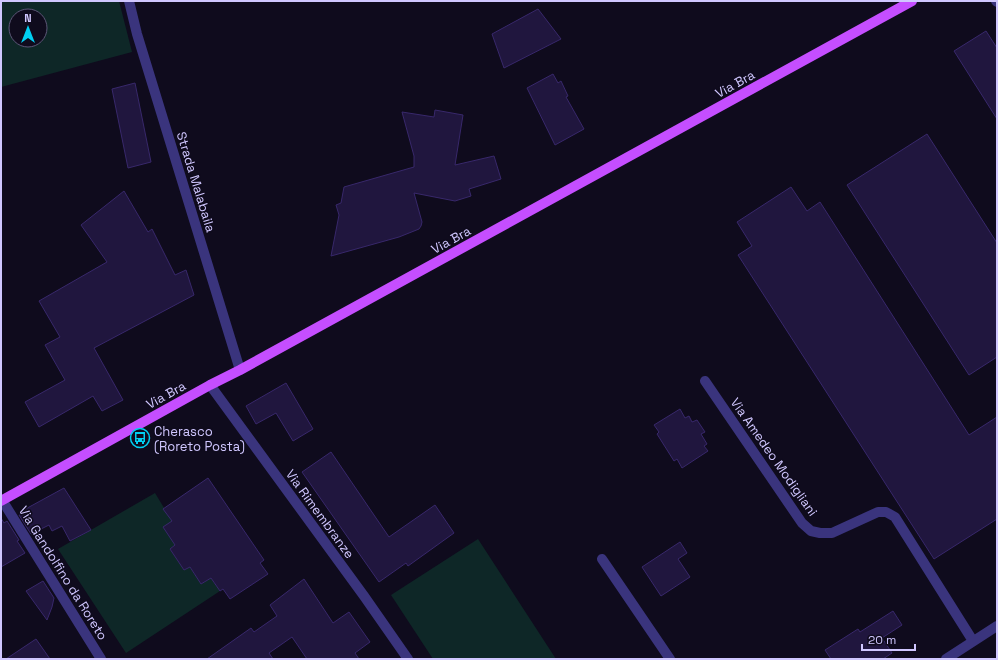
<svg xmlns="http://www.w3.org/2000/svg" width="998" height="660" viewBox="0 0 998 660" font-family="'Space Grotesk',sans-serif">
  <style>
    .green { fill: #0e2727; fill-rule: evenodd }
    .building { fill: #20163e; stroke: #38286b }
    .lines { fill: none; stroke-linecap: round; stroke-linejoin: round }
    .street { stroke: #3a347d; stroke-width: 10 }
    .primary { stroke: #c54eff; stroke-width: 10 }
    .labels { text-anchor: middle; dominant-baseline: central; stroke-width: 3; stroke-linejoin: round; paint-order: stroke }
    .street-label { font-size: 13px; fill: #d0c7ff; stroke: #0f0b1d }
    .poi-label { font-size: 13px; fill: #d0c7ff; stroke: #0f0b1d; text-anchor: start }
  </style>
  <rect width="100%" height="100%" fill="#0f0b1d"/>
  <path class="green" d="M 1,1 L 119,1 L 132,52 L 1,87 ZM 16,16 L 40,16 L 40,40 L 16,40 Z
    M 155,493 L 172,521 L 175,545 L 170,549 L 184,570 L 190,567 L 201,584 L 211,578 L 220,591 L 126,653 L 58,549 Z
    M 478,539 L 556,659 L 433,659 L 391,595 Z"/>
  <path class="building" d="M 538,9 L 561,39 L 504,68 L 492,34 Z
    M 986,31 L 997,48 L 997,119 L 954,51 Z
    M 553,74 L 558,83 L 561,81 L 568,96 L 566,97 L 584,129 L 555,145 L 527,88 Z
    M 135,83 L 151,162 L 128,168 L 112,89 Z
    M 435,110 L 463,115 L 455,165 L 494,156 L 501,179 L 469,189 L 471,196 L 455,201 L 414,193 L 422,222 L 421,226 L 419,229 L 399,237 L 331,256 L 339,215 L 336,205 L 341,203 L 344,187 L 414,167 L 414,156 L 402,112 L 434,117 Z
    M 927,134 L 997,243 L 997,357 L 969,375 L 847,185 Z
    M 791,187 L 807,211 L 820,202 L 969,435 L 997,417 L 997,519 L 934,559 L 738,255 L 752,246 L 737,222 Z
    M 124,191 L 148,232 L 152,229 L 175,275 L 186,270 L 194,295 L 94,348 L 123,400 L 102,411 L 93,396 L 39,427 L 25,402 L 65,380 L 45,345 L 60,337 L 39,301 L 107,262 L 81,225 Z
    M 286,383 L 313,429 L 293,441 L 276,413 L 256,424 L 246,406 Z
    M 680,409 L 685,418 L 689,416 L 692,422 L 697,420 L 705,432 L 701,434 L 707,444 L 704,446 L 708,451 L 682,468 L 677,459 L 674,461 L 657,434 L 659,432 L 654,425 Z
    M 331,452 L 389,537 L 435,505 L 454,533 L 408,566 L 406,563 L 379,582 L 302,472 Z
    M 208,478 L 264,560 L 260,563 L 268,574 L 230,599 L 223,589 L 220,591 L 211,578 L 201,584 L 190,567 L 184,570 L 170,549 L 175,545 L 163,527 L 172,521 L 163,509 Z
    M 64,488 L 91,530 L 70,541 L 62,526 L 52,531 L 49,525 L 31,534 L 19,515 L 21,514 L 20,512 Z
    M 1,518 L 4,523 L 7,521 L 19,540 L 17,541 L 25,553 L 1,567 Z
    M 680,542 L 687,553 L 678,559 L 690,577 L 661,596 L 642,567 Z
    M 304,579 L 333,623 L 349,612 L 370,642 L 355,653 L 359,659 L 307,659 L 292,637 L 269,653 L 273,659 L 207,659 L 251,628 L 254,632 L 277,616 L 270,605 Z
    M 43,581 L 54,598 L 52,607 L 47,620 L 26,591 Z
    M 893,611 L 902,625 L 882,638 L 892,653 L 883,659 L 831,659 L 825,650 L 858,629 L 860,632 Z
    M 36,639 L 50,659 L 6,659 Z"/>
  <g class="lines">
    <path class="street" d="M 129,1 L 137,34 L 240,370
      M 996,1 L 997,2
      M 705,381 L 802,523 L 811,531 L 820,533 L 832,533 L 878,512 L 886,512 L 895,517 L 973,641
      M 210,385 L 364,596 L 408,659
      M 2,500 L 101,659
      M 602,559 L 670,659
      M 946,659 L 997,626"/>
    <path class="primary" d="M 1,501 L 210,385 L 240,370 L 912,1"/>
  </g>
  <defs>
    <symbol id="bus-ring" viewBox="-11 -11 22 22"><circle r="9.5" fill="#0f0b1d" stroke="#00cff2" stroke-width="1.5"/><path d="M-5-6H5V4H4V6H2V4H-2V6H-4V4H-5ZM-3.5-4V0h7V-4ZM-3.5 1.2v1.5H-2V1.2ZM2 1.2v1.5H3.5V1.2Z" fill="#00cff2"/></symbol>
  </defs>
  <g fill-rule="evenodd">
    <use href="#bus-ring" x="129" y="427" width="22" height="22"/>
  </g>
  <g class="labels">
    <g class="street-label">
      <text transform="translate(735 84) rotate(-29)">Via Bra</text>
      <text transform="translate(196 182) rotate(73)">Strada Malabaila</text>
      <text transform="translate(451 240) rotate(-29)">Via Bra</text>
      <text transform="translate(166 395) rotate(-29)">Via Bra</text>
      <text transform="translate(774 457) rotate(55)">Via Amedeo Modigliani</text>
      <text transform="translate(320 514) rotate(54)">Via Rimembranze</text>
      <text transform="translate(63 573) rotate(58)">Via Gandolfino da Roreto</text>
    </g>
    <g class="poi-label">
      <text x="154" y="431">Cherasco<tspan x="154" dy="15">(Roreto Posta)</tspan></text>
    </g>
  </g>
  <rect width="998" height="660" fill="none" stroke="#d0c7ff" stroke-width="4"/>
  <g transform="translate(28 28)"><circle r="19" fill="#0f0b1d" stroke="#5c5677"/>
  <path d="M0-3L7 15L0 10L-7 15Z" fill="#00cff2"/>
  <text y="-6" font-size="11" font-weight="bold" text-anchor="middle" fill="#d0c7ff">N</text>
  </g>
  <path d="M862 644v6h53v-6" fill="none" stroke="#d0c7ff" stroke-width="2"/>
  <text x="868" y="644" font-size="12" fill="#d0c7ff" stroke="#0f0b1d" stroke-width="3" paint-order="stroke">20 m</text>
</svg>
